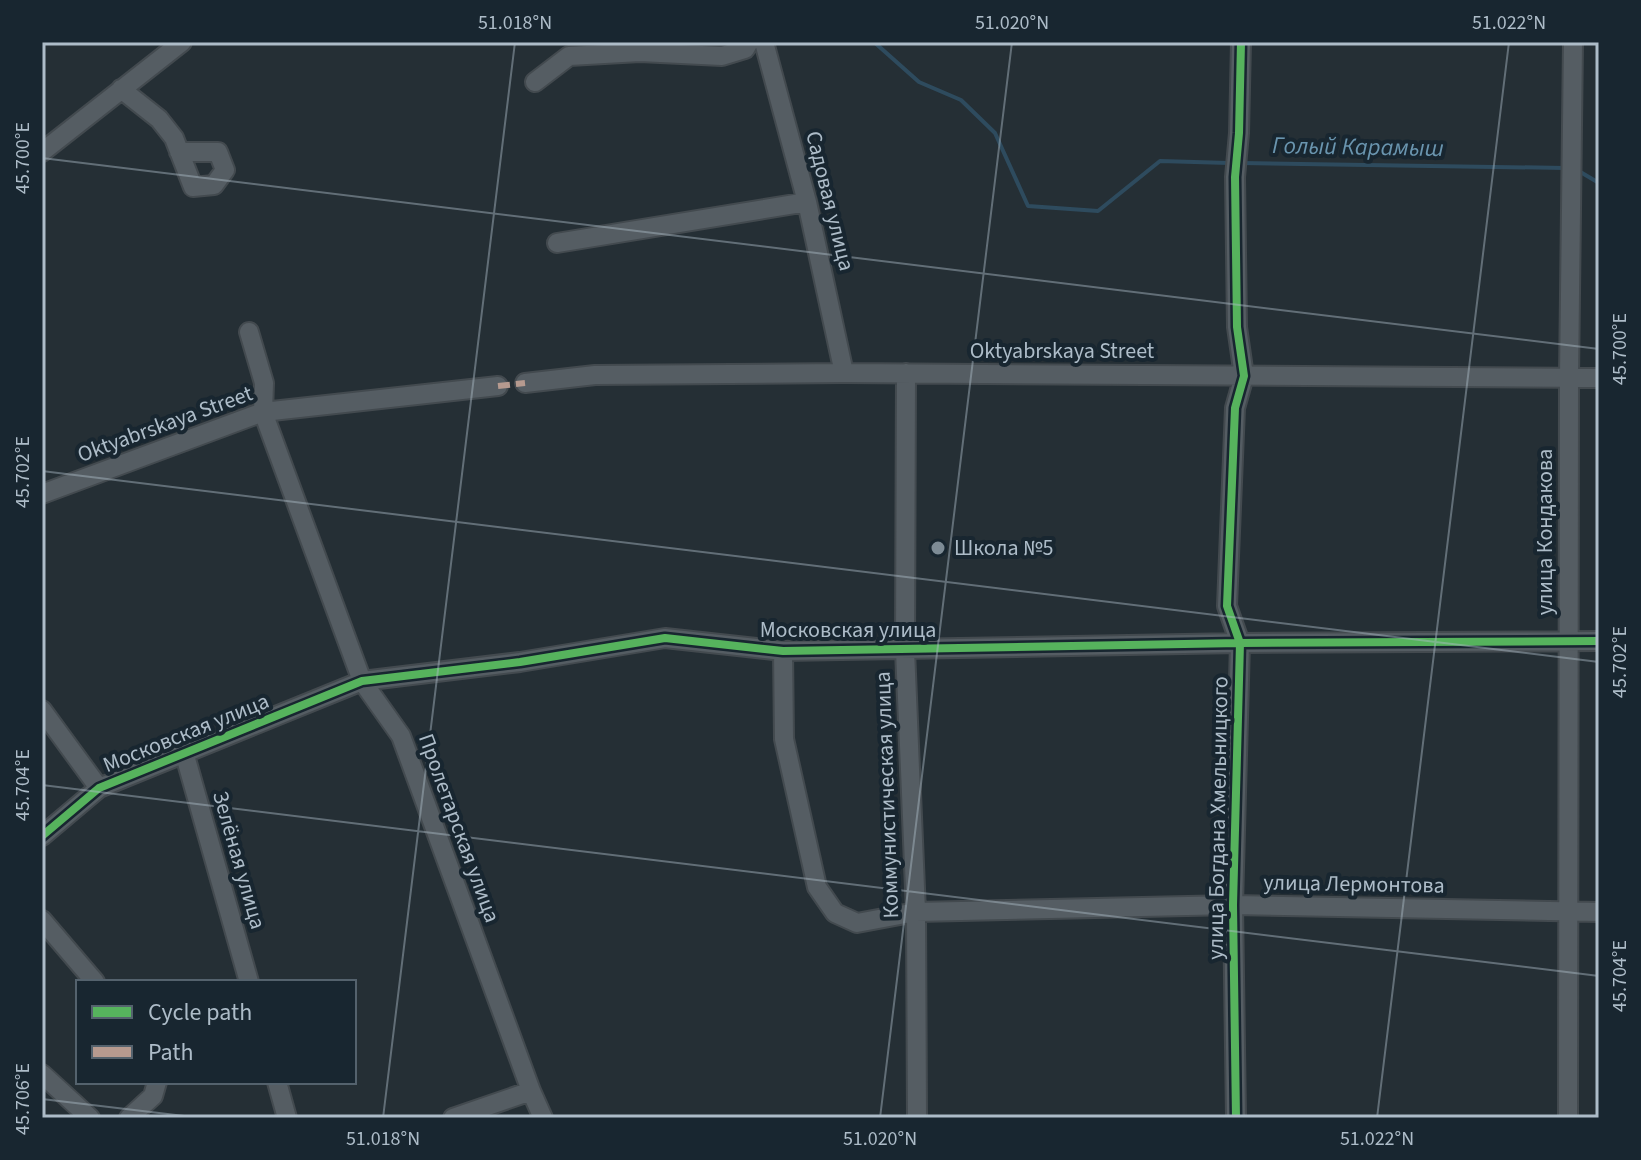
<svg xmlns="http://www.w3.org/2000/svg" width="1641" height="1160" viewBox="0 0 1641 1160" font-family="'Source Sans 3',sans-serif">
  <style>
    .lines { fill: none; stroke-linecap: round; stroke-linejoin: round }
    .stream { stroke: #2e4b5e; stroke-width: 4 }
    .minor-casing { stroke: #434a4f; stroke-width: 22 }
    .minor { stroke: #555d63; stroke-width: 18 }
    .quiet { stroke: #b69a8f; stroke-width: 6; stroke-dasharray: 12 6; stroke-linecap: butt }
    .cycleway-casing { stroke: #182630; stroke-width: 13 }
    .cycleway { stroke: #56b35d; stroke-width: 8 }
    .ticks { fill: none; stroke: #adbcc8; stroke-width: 2; stroke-opacity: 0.45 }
    .poi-dot { fill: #7d8b95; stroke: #182630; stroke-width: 3 }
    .labels { text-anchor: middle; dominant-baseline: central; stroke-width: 8; stroke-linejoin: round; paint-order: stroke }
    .street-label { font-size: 22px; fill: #adbcc8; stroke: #182630 }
    .poi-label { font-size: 22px; fill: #adbcc8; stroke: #182630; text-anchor: start }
    .water-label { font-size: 24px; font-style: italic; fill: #6a95af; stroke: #182630 }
    .neatline { fill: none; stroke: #adbcc8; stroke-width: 3 }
    .ticks-label { font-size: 20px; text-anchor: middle; fill: #adbcc8 }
  </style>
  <rect width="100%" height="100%" fill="#252f35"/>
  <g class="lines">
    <path class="stream" d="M 874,42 L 919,82 L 961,100 L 995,133 L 1028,206 L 1098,211 L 1160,161 L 1229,163
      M 1242,163 L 1565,168
      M 1577,170 L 1599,183"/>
    <defs>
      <path id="minor" d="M 764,42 L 807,202 L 844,373
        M 535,82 L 569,56 L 640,52 L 722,56 L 745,49 L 749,42
        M 121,89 L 159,119 L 174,138 L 193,187 L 214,185 L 225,170 L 218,152 L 179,152
        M 42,152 L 182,42
        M 557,243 L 807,202
        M 249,332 L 264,383 L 263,412 L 362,681 L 401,736 L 531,1091 L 543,1118
        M 906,373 L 905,650 L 916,912 L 917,1118
        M 525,383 L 595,375 L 844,373 L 1599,378
        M 42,494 L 263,412 L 498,386
        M 783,651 L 784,739 L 817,887 L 835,913 L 857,923 L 916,912 L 1233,905 L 1599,912
        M 42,710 L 99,788
        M 184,752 L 249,982
        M 42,836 L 99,788 L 362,681 L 520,662 L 665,638 L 783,651 L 1240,643 L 1599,641
        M 42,920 L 95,982
        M 42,1074 L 90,1118
        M 277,1082 L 287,1118
        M 129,1118 L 153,1096 L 157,1082
        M 453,1118 L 531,1091
        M 1236,1118 L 1233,905 L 1240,643 L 1227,606 L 1235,408 L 1244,376 L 1237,327 L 1235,177 L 1239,133 L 1241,42
        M 1568,1118 L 1569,378 L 1573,42"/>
    </defs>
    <use href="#minor" class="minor-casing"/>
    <use href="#minor" class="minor"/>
    <path class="quiet" d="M 498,386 L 525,383"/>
    <defs>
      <path id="cycleway" d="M 42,836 L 99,788 L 362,681 L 520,662 L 665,638 L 783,651 L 1240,643 L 1599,641
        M 1236,1118 L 1233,905 L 1240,643 L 1227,606 L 1235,408 L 1244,376 L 1237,327 L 1235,177 L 1239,133 L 1241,42"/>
    </defs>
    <use href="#cycleway" class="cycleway-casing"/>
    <use href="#cycleway" class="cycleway"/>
  </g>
  <path class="ticks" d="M 42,158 L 1599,349M 42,471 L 1599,662M 42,785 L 1599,976M 42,1099 L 201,1118M 383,1118 L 515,42M 880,1118 L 1012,42M 1377,1118 L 1509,42"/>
  <circle class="poi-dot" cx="938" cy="548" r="8"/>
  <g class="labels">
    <g class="street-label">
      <text transform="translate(830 201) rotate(76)">Садовая улица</text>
      <text x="1062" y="351">Oktyabrskaya Street</text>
      <text transform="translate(165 424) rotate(-20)">Oktyabrskaya Street</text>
      <text transform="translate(1545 532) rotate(-90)">улица Кондакова</text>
      <text x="848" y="630">Московская улица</text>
      <text transform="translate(186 733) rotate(-22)">Московская улица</text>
      <text transform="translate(887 795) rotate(-92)">Коммунистическая улица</text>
      <text transform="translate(1218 818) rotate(-89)">улица Богдана Хмельницкого</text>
      <text transform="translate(459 828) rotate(70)">Пролетарская улица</text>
      <text transform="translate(239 860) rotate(74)">Зелёная улица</text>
      <text transform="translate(1354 884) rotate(1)">улица Лермонтова</text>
    </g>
    <g class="poi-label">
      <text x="954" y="548">Школа №5</text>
    </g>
    <g class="water-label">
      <text transform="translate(1358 147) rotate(1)">Голый Карамыш</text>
    </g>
  </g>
  <rect width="1641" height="1160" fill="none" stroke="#182630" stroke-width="88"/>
  <rect x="76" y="980" width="280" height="104" fill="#182630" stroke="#54626d" stroke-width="2"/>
  <rect x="92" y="1006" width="40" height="12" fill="#56b35d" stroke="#54626d" stroke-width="2"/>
  <text x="148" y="1020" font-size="24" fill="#adbcc8">Cycle path</text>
  <rect x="92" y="1046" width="40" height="12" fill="#b69a8f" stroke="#54626d" stroke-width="2"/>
  <text x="148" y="1060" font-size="24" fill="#adbcc8">Path</text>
  <rect x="44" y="44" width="1553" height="1072" class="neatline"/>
  <g class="ticks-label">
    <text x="515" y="29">51.018°N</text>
    <text x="1012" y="29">51.020°N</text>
    <text x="1509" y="29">51.022°N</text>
    <text transform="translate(22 158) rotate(-90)" y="7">45.700°E</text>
    <text transform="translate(1619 349) rotate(-90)" y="7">45.700°E</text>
    <text transform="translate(22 472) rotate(-90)" y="7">45.702°E</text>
    <text transform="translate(1619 662) rotate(-90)" y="7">45.702°E</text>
    <text transform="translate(22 785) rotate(-90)" y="7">45.704°E</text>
    <text transform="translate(1619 976) rotate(-90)" y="7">45.704°E</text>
    <text transform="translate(22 1099) rotate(-90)" y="7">45.706°E</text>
    <text x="383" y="1145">51.018°N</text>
    <text x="880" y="1145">51.020°N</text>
    <text x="1377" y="1145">51.022°N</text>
  </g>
</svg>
